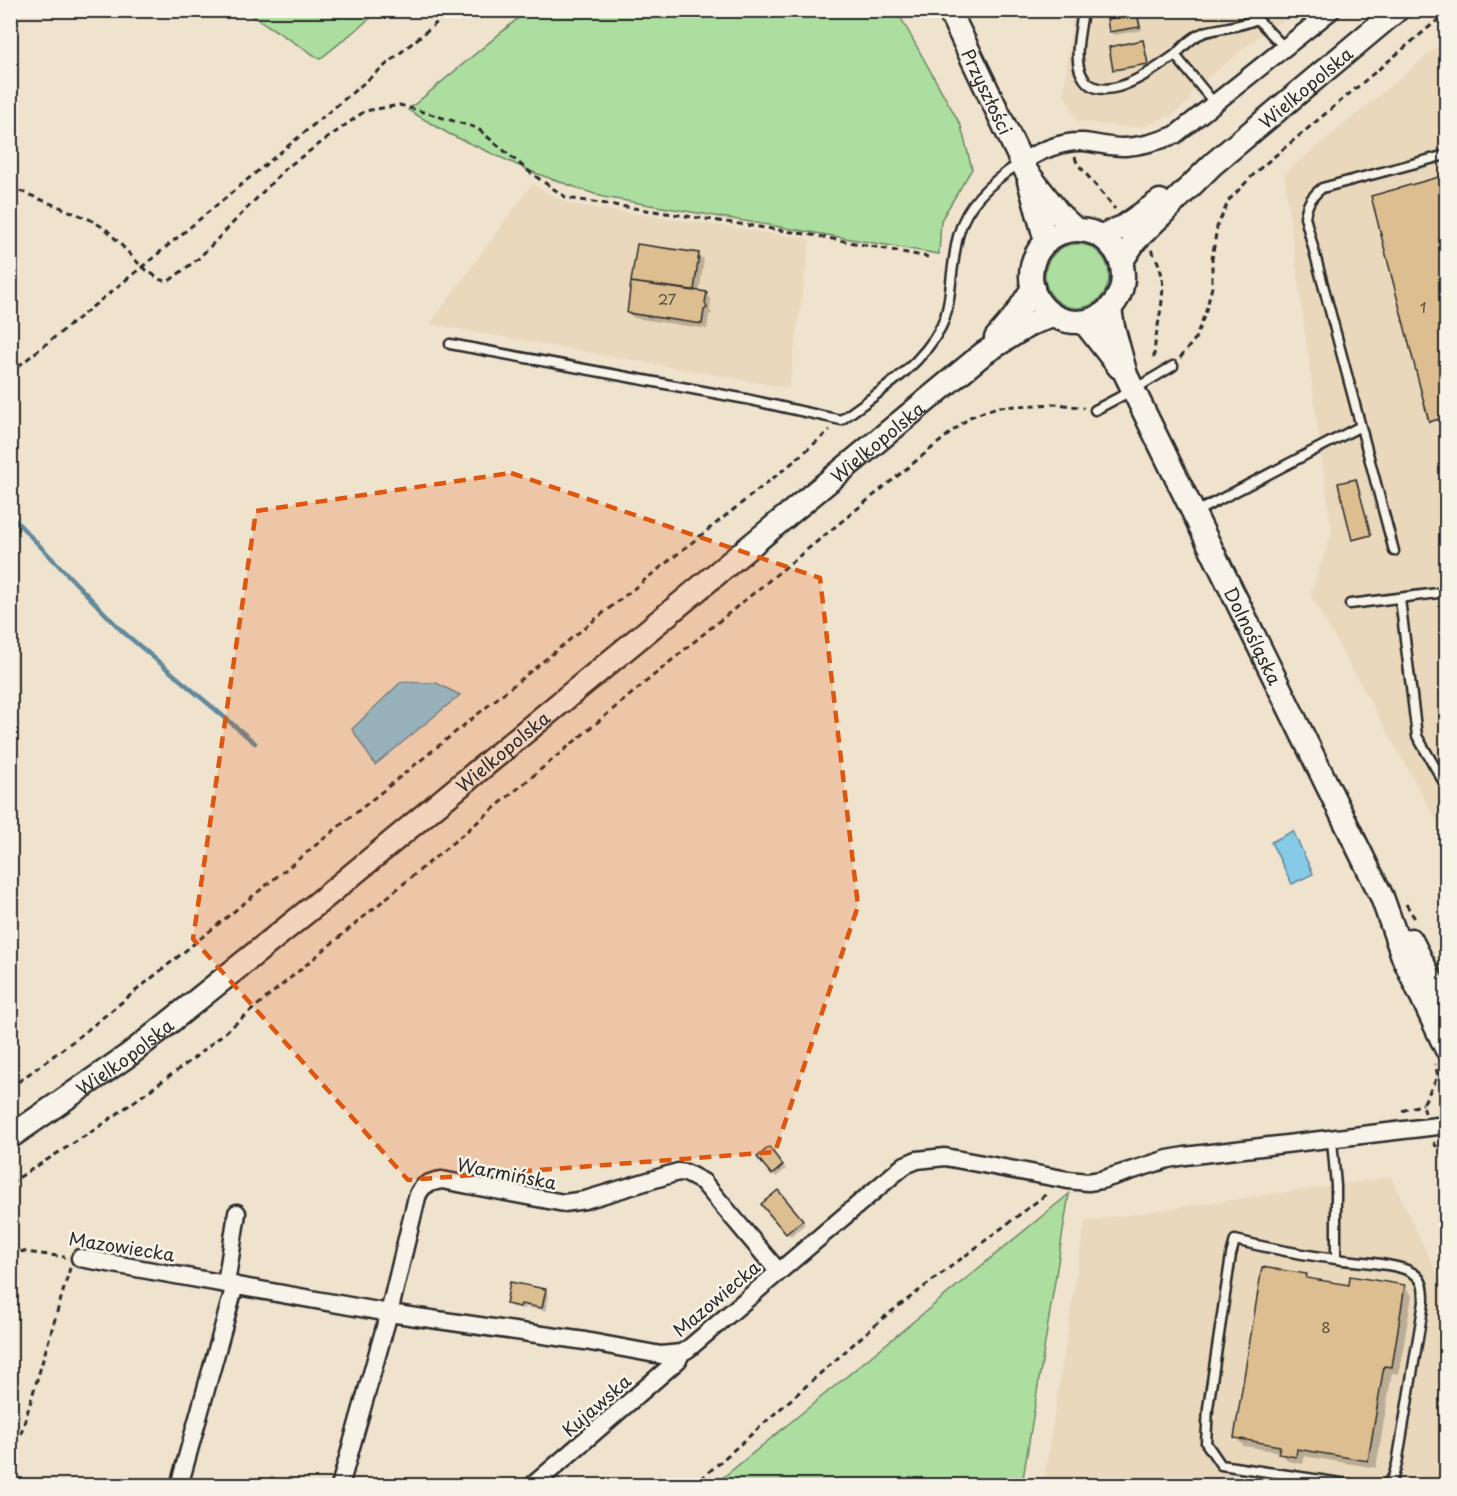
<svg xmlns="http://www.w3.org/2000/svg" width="1457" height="1496" viewBox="0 0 1457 1496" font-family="'Playpen Sans',sans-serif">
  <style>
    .built { fill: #e9d8bb }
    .green { fill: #acde9f; stroke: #6c8465; stroke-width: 1.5 }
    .water { fill: #86cae8; stroke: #628a9c; stroke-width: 1.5 }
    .shadow { fill: #0003 }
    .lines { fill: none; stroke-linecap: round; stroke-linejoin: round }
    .stream { stroke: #628a9c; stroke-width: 4.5 }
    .building { fill: #dcbe90; stroke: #2b2b2b; stroke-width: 1.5 }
    .lane-casing { stroke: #2b2b2b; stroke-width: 13 }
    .street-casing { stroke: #2b2b2b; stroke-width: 21 }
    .secondary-casing { stroke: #2b2b2b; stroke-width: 27 }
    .path { stroke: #2b2b2b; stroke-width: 3; stroke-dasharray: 6 4.5; stroke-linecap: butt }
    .lane { stroke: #f7f3e8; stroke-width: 8 }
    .street { stroke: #f7f3e8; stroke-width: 16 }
    .secondary { stroke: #f7f3e8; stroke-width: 22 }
    .marked { fill: #df570e; fill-opacity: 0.2; stroke: #df570e; stroke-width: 4.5; stroke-dasharray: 12 8; stroke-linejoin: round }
    .labels { text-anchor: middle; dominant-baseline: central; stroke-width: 5; stroke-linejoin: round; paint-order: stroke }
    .number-label { font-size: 15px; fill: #575044 }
    .street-label { font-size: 18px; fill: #2b2b2b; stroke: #f7f3e8 }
  </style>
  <rect width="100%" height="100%" fill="#efe3ce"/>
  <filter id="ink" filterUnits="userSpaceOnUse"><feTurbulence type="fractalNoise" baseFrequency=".0167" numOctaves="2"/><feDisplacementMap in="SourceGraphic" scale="12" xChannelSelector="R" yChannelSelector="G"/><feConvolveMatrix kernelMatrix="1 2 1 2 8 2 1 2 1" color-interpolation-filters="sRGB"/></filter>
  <g filter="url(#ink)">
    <path class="built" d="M 1073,11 L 1304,11 L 1294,19 L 1277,23 L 1262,34 L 1192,91 L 1189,102 L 1173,114 L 1145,126 L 1122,127 L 1077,121 L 1064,93 Z
      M 1446,40 L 1446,837 L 1310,594 L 1332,534 L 1284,174 Z
      M 532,184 L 569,204 L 810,239 L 789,388 L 430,324 Z
      M 1391,1177 L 1446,1293 L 1446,1485 L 1043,1486 L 1085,1221 Z"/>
    <path class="green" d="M 528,10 L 897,11 L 961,126 L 972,169 L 941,220 L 939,254 L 603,197 L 535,173 L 449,134 L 408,110 Z
      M 245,11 L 379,11 L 320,59 Z
      M1045 276a32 32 0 1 1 64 0a32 32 0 1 1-64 0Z
      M 1069,1194 L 1022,1485 L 714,1485 Z"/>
    <path class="water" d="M 401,682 L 436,683 L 460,695 L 375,765 L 352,729 Z
      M 1293,831 L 1313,874 L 1292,884 L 1271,842 Z"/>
    <path class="shadow" d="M 1105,10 L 1124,10 L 1107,13 Z
      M 1137,15 L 1140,19 L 1142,30 L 1114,35 L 1110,32 Z
      M 1143,42 L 1148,65 L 1116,71 L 1115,70 Z
      M 1446,177 L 1446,418 L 1432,422 L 1373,197 Z
      M 698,254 L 704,260 L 699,293 L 706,294 L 711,300 L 710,310 L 712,314 L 709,315 L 707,329 L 634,318 L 628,312 Z
      M 1356,480 L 1371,536 L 1355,540 L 1354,539 Z
      M 772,1153 L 786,1169 L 776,1177 L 773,1174 Z
      M 781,1196 L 805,1224 L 791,1236 L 787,1233 Z
      M 1306,1276 L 1311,1281 L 1350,1287 L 1404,1287 L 1412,1295 L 1399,1374 L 1392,1373 L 1376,1468 L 1304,1456 L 1303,1464 L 1288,1461 L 1280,1452 L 1244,1446 L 1236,1438 Z
      M 511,1284 L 546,1291 L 549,1294 L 546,1311 L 524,1307 L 524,1309 L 511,1307 L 507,1303 Z"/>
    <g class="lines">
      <path class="stream" d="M 10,515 L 122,631 L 255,743"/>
    </g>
    <path class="building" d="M 1137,14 L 1140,27 L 1109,32 L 1107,19 Z
      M 1143,40 L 1148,64 L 1113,70 L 1109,47 Z
      M 1446,175 L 1446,417 L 1429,422 L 1371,196 Z
      M 637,244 L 699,253 L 694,291 L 631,282 Z
      M 631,282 L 707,292 L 705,303 L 707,308 L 704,310 L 702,324 L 627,313 Z
      M 1356,479 L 1371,535 L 1352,540 L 1338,483 Z
      M 769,1147 L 783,1165 L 772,1175 L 757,1157 Z
      M 778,1190 L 803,1220 L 786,1234 L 761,1204 Z
      M 1262,1267 L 1307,1274 L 1306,1278 L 1349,1285 L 1350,1276 L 1405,1285 L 1392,1367 L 1384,1366 L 1368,1461 L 1297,1449 L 1296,1457 L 1278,1454 L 1280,1446 L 1234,1438 Z
      M 510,1282 L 546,1289 L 542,1308 L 521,1304 L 520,1307 L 506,1304 Z"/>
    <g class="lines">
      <defs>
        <path id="lane" d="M 1083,10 C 1081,28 1074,53 1080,71 C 1096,113 1154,70 1175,55 L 1215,104
          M 1252,10 L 1257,19 L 1285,48
          M 1175,55 C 1184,46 1193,36 1205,32 C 1223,27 1240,27 1257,19
          M 450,344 L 746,399 L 841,420 C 876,394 920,368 941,327 C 949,311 950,291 952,273 C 954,260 955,246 959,233 C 967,202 996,178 1022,162
          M 1095,410 L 1133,390 L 1173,366
          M 1194,513 L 1359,427
          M 1394,551 L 1305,217 C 1307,204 1311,197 1322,188 L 1446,155
          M 1400,599 L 1417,736 L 1446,786
          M 1350,604 L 1446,592
          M 1332,1140 L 1336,1186 L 1336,1259
          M 1361,1486 L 1221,1465 L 1206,1443 L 1208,1408 L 1231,1255 L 1235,1240 C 1268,1248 1302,1255 1336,1259 C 1354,1262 1398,1263 1413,1273 C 1424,1280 1424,1290 1424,1302 L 1397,1464 L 1393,1477 L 1386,1485 L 1371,1486"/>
        <path id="street" d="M 1022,162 C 1041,150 1061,141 1083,142 C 1097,143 1111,148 1125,147 C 1143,146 1159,141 1175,135 L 1332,10
          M 80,1258 L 389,1313 L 585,1341 L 661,1355 L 681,1353 L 688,1349 L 894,1174 L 905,1165 L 917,1160 L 945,1157 L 1068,1180 L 1088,1182 L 1101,1180 L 1168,1159 L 1185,1156 L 1446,1125
          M 226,1284 L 237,1213
          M 179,1486 L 235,1285
          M 340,1486 L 389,1313 L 417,1197 C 421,1185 429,1182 442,1180 L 564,1203 L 585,1200 L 678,1172 L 686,1173 L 703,1182 L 778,1271
          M 532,1486 L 678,1360 L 681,1353"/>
        <g id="secondary">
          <path id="s1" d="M 949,10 L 1026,171 L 1060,215 L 1075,229"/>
          <path d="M 1029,181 L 1046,241"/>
          <circle cx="1077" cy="276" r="46"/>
          <path d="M 1101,236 L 1123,227 L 1160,201"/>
          <path id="s2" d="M 1121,262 L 1135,241 L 1213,164 L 1397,10"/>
          <path id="s3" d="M 1110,309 L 1113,327 L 1126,375 L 1382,897 L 1404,959 L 1446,1048"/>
          <path d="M 1084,322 L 1119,367"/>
          <path d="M 996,338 L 1015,316 L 1033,288"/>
          <path d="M 1411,940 L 1446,1009"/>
          <path id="s4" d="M 10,1137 L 130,1054 L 324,898 L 984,353 L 1032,323 L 1053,316"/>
        </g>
      </defs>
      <use href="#lane" class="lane-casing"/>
      <use href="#street" class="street-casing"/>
      <use href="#secondary" class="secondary-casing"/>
      <path class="path" d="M 1075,157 L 1077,163 L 1115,209
        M 10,187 L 89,219 L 106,229 L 142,267 L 161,280 L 169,281 L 199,258 L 286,168 L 365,111 L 400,105 L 477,128 L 532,174 L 567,198 L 812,235 L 928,257
        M 1151,250 C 1176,284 1153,324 1154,362
        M 1180,358 L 1195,339 L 1206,311 L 1212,287 L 1212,259 L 1217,227 L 1229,200 L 1258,170 L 1446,13
        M 10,373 L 142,267 L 452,10
        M 1406,904 L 1417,922
        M 10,1088 L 80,1036 L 573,637 L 792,463 L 830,430
        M 1402,1111 L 1423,1104
        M 1425,1113 L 1423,1104 L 1438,1076 L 1435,1064
        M 1434,1142 L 1435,1145 L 1446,1151
        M 10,1183 L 96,1129 L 193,1059 L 707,631 L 970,417 L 997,407 L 1059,404 L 1084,408
        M 10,1250 L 65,1257
        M 21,1434 L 70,1268
        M 693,1486 L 883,1318 L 1048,1193"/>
      <use href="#lane" class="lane"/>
      <use href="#street" class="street"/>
      <use href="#secondary" class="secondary"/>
    </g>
  </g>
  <path class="marked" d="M 511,473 L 820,578 L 858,906 L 775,1152 L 408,1180 L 193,939 L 256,511 Z"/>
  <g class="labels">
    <g class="number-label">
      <text x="667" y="298">27</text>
      <text x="1423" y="306">1</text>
      <text x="1326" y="1326">8</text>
    </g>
    <g class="street-label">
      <text stroke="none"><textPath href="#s2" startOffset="255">Wielkopolska</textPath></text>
      <text stroke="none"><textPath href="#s1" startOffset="90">Przyszłości</textPath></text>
      <text stroke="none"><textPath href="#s4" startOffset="1112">Wielkopolska</textPath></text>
      <text stroke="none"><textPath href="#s3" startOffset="358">Dolnośląska</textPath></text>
      <text stroke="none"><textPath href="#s4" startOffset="626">Wielkopolska</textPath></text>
      <text stroke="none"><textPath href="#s4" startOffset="140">Wielkopolska</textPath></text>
      <text transform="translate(507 1173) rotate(11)">Warmińska</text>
      <text transform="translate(122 1246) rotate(9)">Mazowiecka</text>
      <text transform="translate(716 1298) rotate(-40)">Mazowiecka</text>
      <text transform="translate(596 1405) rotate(-41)">Kujawska</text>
    </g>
  </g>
  <rect width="1457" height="1496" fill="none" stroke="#f7f3e8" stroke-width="36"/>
  <rect x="18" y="18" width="1421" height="1460" fill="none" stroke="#2b2b2b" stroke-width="2" filter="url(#ink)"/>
</svg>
